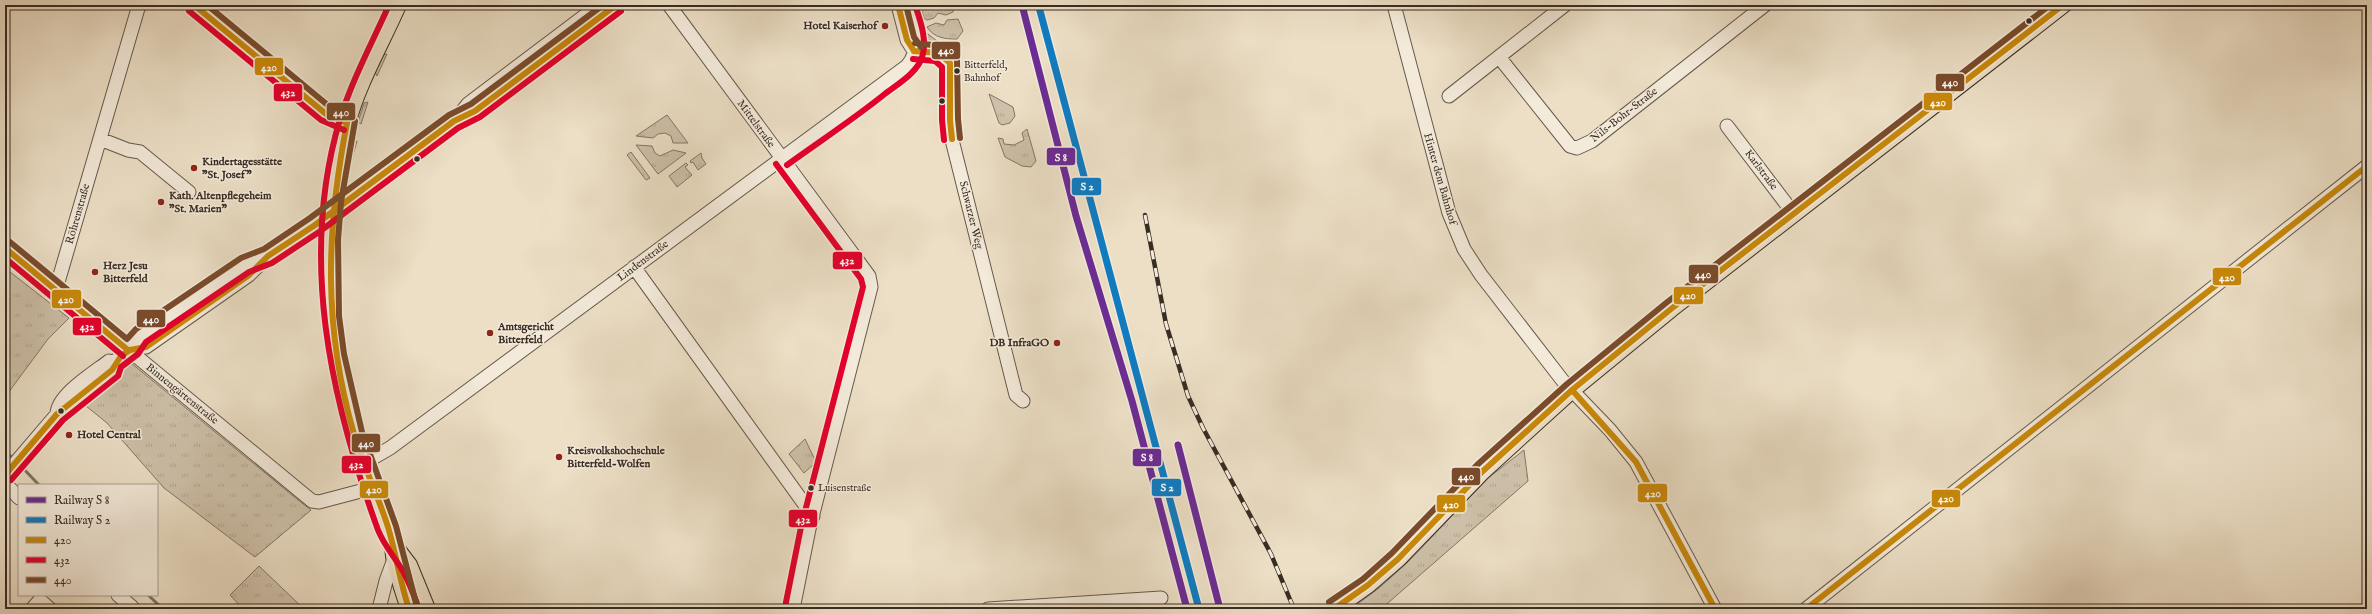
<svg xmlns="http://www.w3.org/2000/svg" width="2372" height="614" viewBox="0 0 2372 614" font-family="'IM FELL English',serif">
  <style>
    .grass { fill: url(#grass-tufts); stroke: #847666 }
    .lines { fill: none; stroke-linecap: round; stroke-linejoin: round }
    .stream { stroke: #807364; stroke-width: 3 }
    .minor-casing { stroke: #66594c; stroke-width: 15 }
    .major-casing { stroke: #392c23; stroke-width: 18 }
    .minor { stroke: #f3eada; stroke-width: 13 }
    .major { stroke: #ecdfc6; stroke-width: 16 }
    .rail-casing { stroke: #392c23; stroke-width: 4.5 }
    .rail { stroke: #f3eada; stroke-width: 3; stroke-dasharray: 9; stroke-linecap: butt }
    .bus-1-casing { stroke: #f3eada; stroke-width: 9 }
    .bus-2-casing { stroke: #f3eada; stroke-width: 9 }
    .bus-3-casing { stroke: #f3eada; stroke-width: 9 }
    .bus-1 { stroke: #c88809; stroke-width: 6 }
    .bus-2 { stroke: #e4002b; stroke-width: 6 }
    .bus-3 { stroke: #7a4b2a; stroke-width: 6 }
    .rail-1-casing { stroke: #f3eada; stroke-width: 10 }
    .rail-2-casing { stroke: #f3eada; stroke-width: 10 }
    .rail-1 { stroke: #6b2c94; stroke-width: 7 }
    .rail-2 { stroke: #107bc0; stroke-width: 7 }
    .bus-dot { fill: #392c23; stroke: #f3eada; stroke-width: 1.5 }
    .poi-dot { fill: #8f2418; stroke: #f3eada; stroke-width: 1.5 }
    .labels { text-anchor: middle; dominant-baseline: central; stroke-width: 3; stroke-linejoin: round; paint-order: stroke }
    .bus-label { font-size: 10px; fill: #392c23; stroke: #f3eada; text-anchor: start }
    .poi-label { font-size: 11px; font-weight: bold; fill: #392c23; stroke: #f3eada; text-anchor: start }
    .street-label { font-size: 11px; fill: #392c23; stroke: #f3eada }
    .line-badge { stroke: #f3eada; stroke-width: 1.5 }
    .badge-label { font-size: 11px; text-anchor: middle; font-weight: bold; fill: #fff }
  </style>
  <defs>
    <pattern id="grass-tufts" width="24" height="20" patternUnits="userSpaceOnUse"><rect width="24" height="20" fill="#cec1aa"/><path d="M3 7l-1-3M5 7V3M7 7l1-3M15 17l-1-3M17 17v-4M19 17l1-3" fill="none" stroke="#b2a692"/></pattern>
  </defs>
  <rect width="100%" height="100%" fill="#ecdfc6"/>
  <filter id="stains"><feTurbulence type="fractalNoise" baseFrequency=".005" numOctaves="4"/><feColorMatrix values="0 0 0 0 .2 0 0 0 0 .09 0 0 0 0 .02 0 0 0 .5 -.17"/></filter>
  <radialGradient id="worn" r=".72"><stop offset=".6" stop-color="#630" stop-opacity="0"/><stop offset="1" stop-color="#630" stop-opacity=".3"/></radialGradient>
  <path class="grass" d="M 920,5 L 955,5 L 953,12 L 946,15 L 938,13 L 934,18 L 927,20 L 924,18 Z
    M 958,19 L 963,31 L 957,39 C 945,39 934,38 927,27 L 936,23 L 944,25 L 947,20 Z
    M 919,27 L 937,41 L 939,46 L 922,37 Z
    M 387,54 L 377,76 L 375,72 L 382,55 Z
    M 989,94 L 1013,107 L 1015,116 L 1010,123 L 1002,125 L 999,123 Z
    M 368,102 L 361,124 L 358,122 L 364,103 Z
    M 667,115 L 688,143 L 673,143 L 671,136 L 665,133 L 658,134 L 653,138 L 636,136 Z
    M 1027,129 L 1036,161 L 1031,167 L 1022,166 L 1005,157 L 998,138 L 1003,139 L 1004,144 L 1014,145 L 1024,140 L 1022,133 Z
    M 357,141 L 351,162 L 349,161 L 353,143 Z
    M 636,145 L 652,146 L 655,153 L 660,156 L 673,150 L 686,153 L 658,174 Z
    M 631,152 L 650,178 L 646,180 L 627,155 Z
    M 701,153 L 702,158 L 706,164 L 698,170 L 693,162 L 691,163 L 690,161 Z
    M 686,163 L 688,165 L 685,167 L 692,175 L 677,187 L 669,176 Z
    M 5,268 L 69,318 L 48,339 L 5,397 Z
    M 131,363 L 298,500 L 311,510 L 255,557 L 164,488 L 107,423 L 86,406 Z
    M 805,439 L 816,462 L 804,473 L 789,454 Z
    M 1524,450 L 1528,481 L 1381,609 L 1351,609 L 1379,588 L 1408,562 L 1488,478 Z
    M 259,566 L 304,609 L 243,609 L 230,595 Z"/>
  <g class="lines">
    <path class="stream" d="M 5,450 L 13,459
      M 19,464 L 39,485
      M 148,595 L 163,609"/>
    <defs>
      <path id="minor" d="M 194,5 L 326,114 L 347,123
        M 669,5 L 869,276 L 871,287 L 809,529 L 793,609
        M 898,5 L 907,40 L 914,51
        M 1394,5 L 1449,213 L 1464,249 L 1481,275 L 1563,381 L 1610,430 L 1636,462 L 1715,609
        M 914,51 L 938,53 L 950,63 L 951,74 L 948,124 L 1016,395 L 1023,401
        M 1499,57 L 1570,146 L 1577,148 L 1592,141 L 1765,5
        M 1449,96 L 1565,5
        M 457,118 L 468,104 L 599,5
        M 1727,126 L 1794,214
        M 100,139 L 128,150 L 140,152 L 189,192
        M 5,248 L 312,501 L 319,502 L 372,488
        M 634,267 L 813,516
        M 56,289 L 139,5
        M 132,348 L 146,347 L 249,275 L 268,256 L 315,225 L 454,121 L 475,111 L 616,5
        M 57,414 C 57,395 95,372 109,361 L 114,362 L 132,348 L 140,336 L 245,265 L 263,258
        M 364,463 L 390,448 L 907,66 C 923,48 913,25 907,5
        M 5,475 L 57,414 L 113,369
        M 5,483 L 19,498
        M 118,595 L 132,607 L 131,609
        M 32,609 L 40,600 L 50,609
        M 379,609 L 386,581 L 394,559
        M 988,609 L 1161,598
        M 1806,609 L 2367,166"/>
      <path id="major" d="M 398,5 C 381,44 358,83 347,124 C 319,225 325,332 353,432 C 364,469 382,504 392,542 C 394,548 393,554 395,561 C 398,577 404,593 409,609
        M 393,544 L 409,565 L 427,609
        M 1334,609 L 1368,585 L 1398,559 L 1483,471 L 1572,390 L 1671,309 L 2063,5"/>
    </defs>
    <use href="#minor" class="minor-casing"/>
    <use href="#major" class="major-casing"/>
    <use href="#minor" class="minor"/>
    <use href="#major" class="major"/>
    <defs>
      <path id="rail" d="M 1145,215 L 1166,324 L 1188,396 L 1203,428 L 1271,554 L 1294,609"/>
    </defs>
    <use href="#rail" class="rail-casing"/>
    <use href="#rail" class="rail"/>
    <defs>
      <path id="bus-1" d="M 194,5 L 326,114 L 347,123
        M 898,5 L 907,40 L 914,51
        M 914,51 L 938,53 L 950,63 L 950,120 L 952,139
        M 347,123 C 326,230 323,328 354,434 C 363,465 378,496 388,527 C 396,554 400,582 409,609
        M 5,248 L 128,350
        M 1572,390 L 1636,462 L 1715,609
        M 5,475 L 57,414 L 112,370 L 121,356 L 130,350 L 146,347 L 249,275 L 268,256 L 315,225 L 454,121 L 475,111 L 616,5
        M 1334,609 L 1368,585 L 1398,559 L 1483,471 L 1572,390 L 1671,309 L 2063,5
        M 1806,609 L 2367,166"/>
      <path id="bus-2" d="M 389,5 C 372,43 352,80 340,119 C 299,257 330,398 378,530 C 384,545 393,555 401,568 C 409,581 414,595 419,609
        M 189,11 L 321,120 L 344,130
        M 913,59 L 935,61 L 942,67 L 942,120 L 944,140
        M 776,164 L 861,279 L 863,287 L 801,527 L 785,607
        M 787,165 C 820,141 854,119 886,93 C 898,84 913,75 920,62 C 929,45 921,22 915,5
        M 5,258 L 123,356
        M 11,480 L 63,420 L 118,376 L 121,367 L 138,354 L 146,342 L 249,272 L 272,263 L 319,232 L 458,128 L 480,117 L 621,11"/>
      <path id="bus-3" d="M 207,5 L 330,107 L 351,116 L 355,121 L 341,202 L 338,240 L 339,316 L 344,354 L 362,432 L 396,526 L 417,607
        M 906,5 L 914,37 L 921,47
        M 915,43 L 941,46 L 957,59 L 958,119 L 960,138
        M 10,242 L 127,339 L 136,329 L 241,258 L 264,249 L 310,218 L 449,115 L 471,104 L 603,5
        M 1329,602 L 1363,579 L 1392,553 L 1477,465 L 1567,384 L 1666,303 L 2050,5"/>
    </defs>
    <use href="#bus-1" class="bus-1-casing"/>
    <use href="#bus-2" class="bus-2-casing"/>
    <use href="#bus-3" class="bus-3-casing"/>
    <use href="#bus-1" class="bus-1"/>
    <use href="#bus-2" class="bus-2"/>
    <use href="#bus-3" class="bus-3"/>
    <defs>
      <path id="rail-1" d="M 1022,5 L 1076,216 L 1132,401 L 1187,609
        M 1178,445 L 1220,609"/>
      <path id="rail-2" d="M 1039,7 L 1199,609"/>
    </defs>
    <use href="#rail-1" class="rail-1-casing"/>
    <use href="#rail-2" class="rail-2-casing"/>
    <use href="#rail-1" class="rail-1"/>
    <use href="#rail-2" class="rail-2"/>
  </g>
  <g class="bus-dot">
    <circle cx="2029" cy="21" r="3.5"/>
    <circle cx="957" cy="71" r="3.5"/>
    <circle cx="942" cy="101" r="3.5"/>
    <circle cx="417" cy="159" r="3.5"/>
    <circle cx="61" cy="411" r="3.5"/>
    <circle cx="811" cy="488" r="3.5"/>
  </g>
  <g class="poi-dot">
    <circle cx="885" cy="26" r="4"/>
    <circle cx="194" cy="168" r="4"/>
    <circle cx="161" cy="202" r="4"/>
    <circle cx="95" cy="272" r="4"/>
    <circle cx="490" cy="333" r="4"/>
    <circle cx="1057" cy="343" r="4"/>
    <circle cx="69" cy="435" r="4"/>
    <circle cx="559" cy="457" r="4"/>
  </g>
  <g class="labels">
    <g class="bus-label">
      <text x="964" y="65">Bitterfeld,<tspan x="964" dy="13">Bahnhof</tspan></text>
      <text x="818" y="488">Luisenstraße</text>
    </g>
    <g class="poi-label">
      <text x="877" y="26" text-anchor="end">Hotel Kaiserhof</text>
      <text x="202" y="162">Kindertagesstätte<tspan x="202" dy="13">"St. Josef"</tspan></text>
      <text x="169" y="196">Kath. Altenpflegeheim<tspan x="169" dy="13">"St. Marien"</tspan></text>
      <text x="103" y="266">Herz Jesu<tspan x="103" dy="13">Bitterfeld</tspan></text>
      <text x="498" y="327">Amtsgericht<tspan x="498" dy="13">Bitterfeld</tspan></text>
      <text x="1049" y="343" text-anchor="end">DB InfraGO</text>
      <text x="77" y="435">Hotel Central</text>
      <text x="567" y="451">Kreisvolkshochschule<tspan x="567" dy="13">Bitterfeld-Wolfen</tspan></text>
    </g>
    <g class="street-label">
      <text transform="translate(1624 115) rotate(-38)">Nils-Bohr-Straße</text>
      <text transform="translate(756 124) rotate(54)">Mittelstraße</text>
      <text transform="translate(1761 170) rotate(53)">Karlstraße</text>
      <text transform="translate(1440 179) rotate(74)">Hinter dem Bahnhof</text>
      <text transform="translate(78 214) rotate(-74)">Röhrenstraße</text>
      <text transform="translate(971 215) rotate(76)">Schwarzer Weg</text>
      <text transform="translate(643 261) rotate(-37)">Lindenstraße</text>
      <text transform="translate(182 394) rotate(39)">Binnengärtenstraße</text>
    </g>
  </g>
  <g class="line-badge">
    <rect x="931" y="41" width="30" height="19" rx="4" fill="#7a4b2a"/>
    <rect x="254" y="57" width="30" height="19" rx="4" fill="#c88809"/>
    <rect x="1935" y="73" width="30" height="19" rx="4" fill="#7a4b2a"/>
    <rect x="273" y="83" width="30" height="19" rx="4" fill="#e4002b"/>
    <rect x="1923" y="92" width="30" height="19" rx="4" fill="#c88809"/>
    <rect x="326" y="102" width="30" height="19" rx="4" fill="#7a4b2a"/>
    <rect x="1046" y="147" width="30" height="19" rx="4" fill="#6b2c94"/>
    <rect x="1071" y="177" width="31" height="19" rx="4" fill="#107bc0"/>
    <rect x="832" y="251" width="31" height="19" rx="4" fill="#e4002b"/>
    <rect x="1688" y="264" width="31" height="20" rx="4" fill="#7a4b2a"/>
    <rect x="2212" y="267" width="30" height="19" rx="4" fill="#c88809"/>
    <rect x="1673" y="286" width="31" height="19" rx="4" fill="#c88809"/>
    <rect x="51" y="289" width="31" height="20" rx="4" fill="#c88809"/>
    <rect x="136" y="309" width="30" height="19" rx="4" fill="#7a4b2a"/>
    <rect x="72" y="317" width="30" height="19" rx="4" fill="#e4002b"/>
    <rect x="351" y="433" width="30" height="20" rx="4" fill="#7a4b2a"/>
    <rect x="1132" y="448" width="30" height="19" rx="4" fill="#6b2c94"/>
    <rect x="341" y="455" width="31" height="19" rx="4" fill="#e4002b"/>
    <rect x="1451" y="467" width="30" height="19" rx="4" fill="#7a4b2a"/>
    <rect x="1151" y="478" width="31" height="19" rx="4" fill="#107bc0"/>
    <rect x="359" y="480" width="30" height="19" rx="4" fill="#c88809"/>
    <rect x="1637" y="483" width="31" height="20" rx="4" fill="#c88809"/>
    <rect x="1931" y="489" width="30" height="19" rx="4" fill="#c88809"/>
    <rect x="1436" y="494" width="30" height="19" rx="4" fill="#c88809"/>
    <rect x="788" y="509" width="30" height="19" rx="4" fill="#e4002b"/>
  </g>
  <g class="badge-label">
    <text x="946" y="54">440</text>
    <text x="269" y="71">420</text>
    <text x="1950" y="86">440</text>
    <text x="288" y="96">432</text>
    <text x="1938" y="106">420</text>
    <text x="341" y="116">440</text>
    <text x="1061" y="161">S 8</text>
    <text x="1087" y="190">S 2</text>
    <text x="847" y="264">432</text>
    <text x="1703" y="278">440</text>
    <text x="2227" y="281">420</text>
    <text x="1688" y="299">420</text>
    <text x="66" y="303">420</text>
    <text x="151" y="323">440</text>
    <text x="87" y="330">432</text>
    <text x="366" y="447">440</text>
    <text x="1147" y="461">S 8</text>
    <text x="356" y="468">432</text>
    <text x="1466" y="480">440</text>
    <text x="1167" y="491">S 2</text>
    <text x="374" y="493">420</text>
    <text x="1653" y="497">420</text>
    <text x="1946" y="502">420</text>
    <text x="1451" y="508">420</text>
    <text x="803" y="523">432</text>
  </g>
  <rect width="2372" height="614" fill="none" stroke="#ecdfc6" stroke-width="20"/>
  <rect x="6" y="6" width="2360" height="602" fill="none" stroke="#392c23" stroke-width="2"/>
  <rect x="10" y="10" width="2352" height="594" fill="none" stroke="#392c23"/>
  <rect x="18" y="484" width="140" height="112" fill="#f3eada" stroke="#a99e91"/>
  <rect x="26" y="497" width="20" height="6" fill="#6b2c94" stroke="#a99e91"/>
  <text x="54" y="504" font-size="12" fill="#392c23">Railway S 8</text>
  <rect x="26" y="517" width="20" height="6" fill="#107bc0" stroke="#a99e91"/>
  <text x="54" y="524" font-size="12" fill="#392c23">Railway S 2</text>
  <rect x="26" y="537" width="20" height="6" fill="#c88809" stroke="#a99e91"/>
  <text x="54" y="544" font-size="12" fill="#392c23">420</text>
  <rect x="26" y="557" width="20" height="6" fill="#e4002b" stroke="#a99e91"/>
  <text x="54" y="564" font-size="12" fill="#392c23">432</text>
  <rect x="26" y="577" width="20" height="6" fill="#7a4b2a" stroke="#a99e91"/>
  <text x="54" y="584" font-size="12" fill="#392c23">440</text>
  <rect width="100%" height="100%" filter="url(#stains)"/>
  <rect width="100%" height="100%" fill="url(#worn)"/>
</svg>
